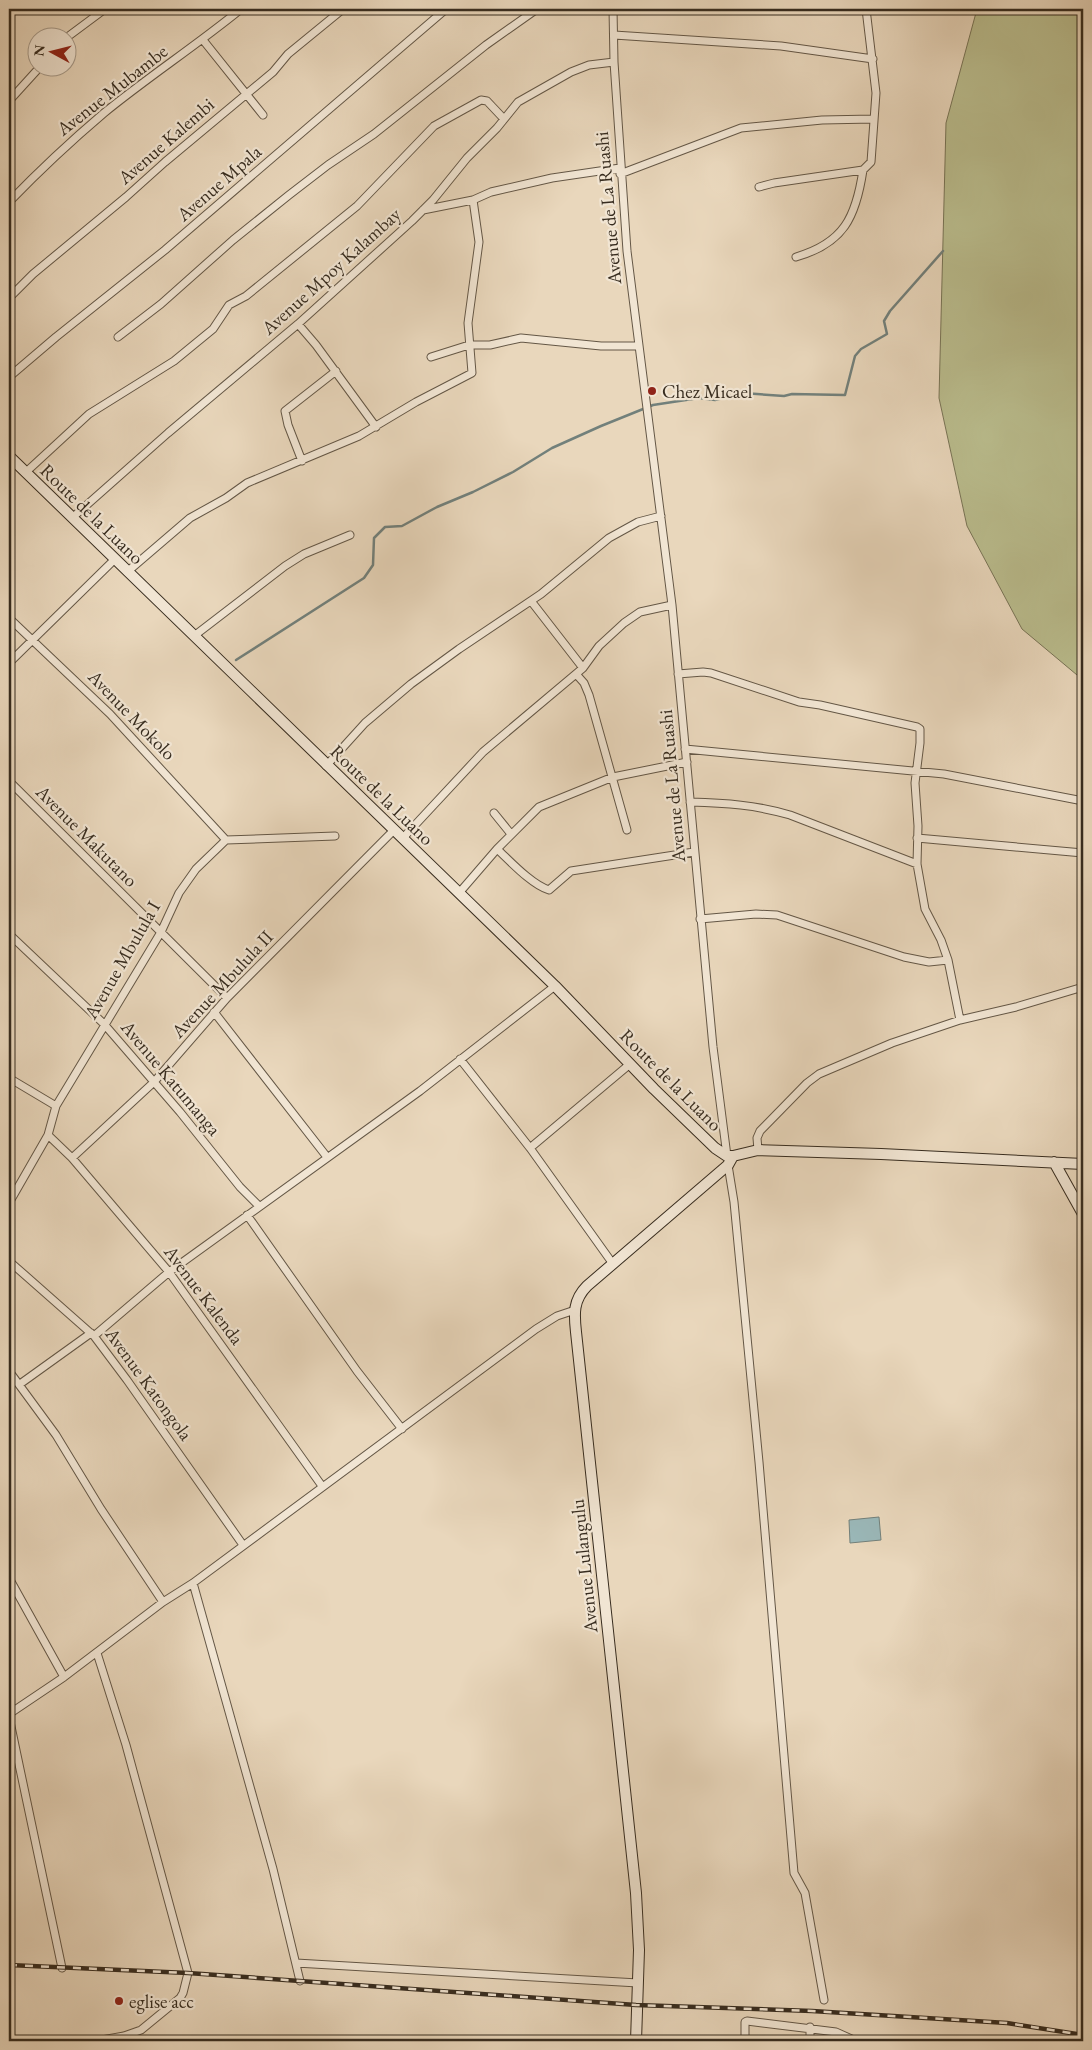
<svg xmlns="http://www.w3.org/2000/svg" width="1092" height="2050" viewBox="0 0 1092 2050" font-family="'EB Garamond',serif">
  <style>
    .green { fill: #babd8e; stroke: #787456 }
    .water { fill: #9ab8b9; stroke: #72807b }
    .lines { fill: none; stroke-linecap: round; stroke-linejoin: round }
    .stream { stroke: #72807b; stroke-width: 2.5 }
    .street-casing { stroke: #645746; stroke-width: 9 }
    .secondary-casing { stroke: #372c1f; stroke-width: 12 }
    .street { stroke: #f1e5d3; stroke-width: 7 }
    .secondary { stroke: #f1e5d3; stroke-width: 10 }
    .rail-casing { stroke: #372c1f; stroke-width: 4.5 }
    .rail { stroke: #f1e5d3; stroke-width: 2.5; stroke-dasharray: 8; stroke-linecap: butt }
    .poi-dot { fill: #8f2418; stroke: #f1e5d3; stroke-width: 2 }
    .labels { text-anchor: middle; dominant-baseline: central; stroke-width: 4.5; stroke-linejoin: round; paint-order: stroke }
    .street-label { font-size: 19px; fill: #372c1f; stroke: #f1e5d3 }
    .poi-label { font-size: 19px; fill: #372c1f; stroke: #f1e5d3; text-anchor: start }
  </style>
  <rect width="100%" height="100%" fill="#e9d7bc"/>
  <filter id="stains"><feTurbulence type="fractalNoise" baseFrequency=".004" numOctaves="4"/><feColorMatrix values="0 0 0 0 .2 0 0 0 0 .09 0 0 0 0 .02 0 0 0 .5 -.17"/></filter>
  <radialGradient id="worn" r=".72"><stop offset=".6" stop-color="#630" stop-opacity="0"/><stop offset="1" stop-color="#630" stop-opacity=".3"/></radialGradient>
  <path class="green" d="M 977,9 L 1083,9 L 1083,680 L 1022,629 L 967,526 L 939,398 L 946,123 Z"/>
  <path class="water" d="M 879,1517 L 881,1540 L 850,1543 L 849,1520 Z"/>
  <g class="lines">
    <path class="stream" d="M 236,660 L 364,578 L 373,565 L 374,538 L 385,527 L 402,526 L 437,507 L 473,492 L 513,472 L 552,448 L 601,426 L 653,405 L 699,398 L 715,400 L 743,393 L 784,396 L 792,394 L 845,395 L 855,356 L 861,349 L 887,334 L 884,321 L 890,311 L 943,251"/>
    <defs>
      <path id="street" d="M 613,9 L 614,62 L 627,251 L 672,605 L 713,1047 L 727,1156
        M 614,35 L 781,46 L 873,59
        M 66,38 L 105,9
        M 203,40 L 263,115
        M 9,101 L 39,68
        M 620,174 L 741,128 L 822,120 L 873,119
        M 759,187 L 774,183 L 863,170 L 871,162 L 876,93 L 866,9
        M 473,200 L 491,192 L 552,178 L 620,168
        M 9,202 C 39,171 71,141 104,113 C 148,77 197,45 241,9
        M 796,257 C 844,243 856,217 863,170
        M 9,298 L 33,274 L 126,197 L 165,162 L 273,72 L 288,54 L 343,9
        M 298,324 L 316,345 L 376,427
        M 118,337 L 161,304 L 233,240 L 289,195 L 328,165 L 374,134 L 486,45 L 537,9
        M 431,357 L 469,345 L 490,345 L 521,338 L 601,346 L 638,346
        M 9,377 L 56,337 L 165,250 L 446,9
        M 302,461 L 288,425 L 285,411 L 336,371
        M 25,473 L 89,414 L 174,361 L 213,329 L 229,305 L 246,296 L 357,206 L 434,126 L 481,100 L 487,101 L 504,119
        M 72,518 L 168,433 L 298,324 L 412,221 L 433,200 L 467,158 L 497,128 L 518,102 L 571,72 L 589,65 L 614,62
        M 127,572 L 190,518 L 226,498 L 247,483 L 359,436 L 416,402 L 472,373 L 468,323 L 479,242 L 473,200 L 423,210
        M 531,601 L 583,668
        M 9,618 L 110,714 L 226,840
        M 194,636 L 285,566 L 304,554 L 350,535
        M 9,663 L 114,560
        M 576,674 L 584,683 L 589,695 L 627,830
        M 678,674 L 703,672 L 711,673 L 799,702 L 820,705 L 917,727 L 920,729 L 920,743 L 915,783 L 918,826 L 917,864 L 925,909 L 941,940 L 948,960 L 960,1020
        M 685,749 L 944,774 L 1083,801
        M 326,766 L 365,723 L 411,684 L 459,649 L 541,594 L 609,538 L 638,522 L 661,516
        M 9,781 L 227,998
        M 690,802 C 726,803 756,805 790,815 L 917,864
        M 494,813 L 511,834
        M 917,838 L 1083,853
        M 402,839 L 483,752 L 583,668 L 599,646 L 624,623 L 640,612 L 672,605
        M 497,849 C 510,861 532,885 549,890 L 571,871 L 694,852
        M 459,893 L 497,849 L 539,807 L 613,777 L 687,762
        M 700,919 L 756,914 L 777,915 L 904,957 L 929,962 L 948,960
        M 9,934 L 104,1024 L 180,1112 L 240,1187 L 259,1206
        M 214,1012 L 327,1157
        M 460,1059 L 530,1148 L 613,1264
        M 9,1078 L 56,1106
        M 48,1135 L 72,1158 L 169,1272 L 322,1486
        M 530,1148 L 630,1064
        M 758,1150 L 757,1138 L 760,1131 L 807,1083 L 819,1074 L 892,1043 L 960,1020 L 1016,1007 L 1083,987
        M 72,1158 L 154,1082 L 227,998 L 394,830
        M 728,1165 L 734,1202 L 759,1462 L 794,1873 L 805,1893 L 824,2000
        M 9,1203 L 48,1135 L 56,1106 L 161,932 L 179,893 L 196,869 L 226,840 L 335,836
        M 247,1215 L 357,1371 L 402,1429
        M 9,1261 L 94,1336 L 127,1380 L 243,1545
        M 94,1336 L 169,1272 L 420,1091 L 555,986
        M 9,1371 L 56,1435 L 101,1509 L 163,1602
        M 20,1384 L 91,1333
        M 9,1578 L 64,1677
        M 193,1583 L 273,1869 L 300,1981
        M 9,1714 L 64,1677 L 163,1602 L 193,1583 L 536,1329 L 557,1316 L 575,1310
        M 9,1717 L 62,1968
        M 296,1963 L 638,1983
        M 810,2027 L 810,2041
        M 96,2041 L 124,2036 L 141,2030 L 180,1998 L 183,1993 L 188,1973 L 126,1745 L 97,1653
        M 745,2041 L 745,2022 L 747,2021 L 836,2032 L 856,2041"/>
      <path id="secondary" d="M 9,456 L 555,986 L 654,1089 L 715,1148 L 727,1156 L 733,1156 L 758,1150 L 881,1154 L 1083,1164
        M 1054,1162 L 1083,1214
        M 636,2041 L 639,1950 L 636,1893 L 576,1332 C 574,1314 573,1300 587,1286 L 728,1165 L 733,1156"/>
    </defs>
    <use href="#street" class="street-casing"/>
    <use href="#secondary" class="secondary-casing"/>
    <use href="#street" class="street"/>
    <use href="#secondary" class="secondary"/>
    <defs>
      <path id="rail" d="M 9,1965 L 188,1973 L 636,2005 L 812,2011 L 1007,2023 L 1083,2035"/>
    </defs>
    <use href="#rail" class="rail-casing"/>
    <use href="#rail" class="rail"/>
  </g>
  <g class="poi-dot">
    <circle cx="652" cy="391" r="5"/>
    <circle cx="119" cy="2001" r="5"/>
  </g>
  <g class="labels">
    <g class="street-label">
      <text transform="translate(112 90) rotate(-38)">Avenue Mubambe</text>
      <text transform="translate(166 141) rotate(-41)">Avenue Kalembi</text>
      <text transform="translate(219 183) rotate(-41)">Avenue Mpala</text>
      <text transform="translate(608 208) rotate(-95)">Avenue de La Ruashi</text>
      <text transform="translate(331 271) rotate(-42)">Avenue Mpoy Kalambay</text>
      <text transform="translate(92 514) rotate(44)">Route de la Luano</text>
      <text transform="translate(132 715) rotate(46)">Avenue Mokolo</text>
      <text transform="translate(672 786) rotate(-95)">Avenue de La Ruashi</text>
      <text transform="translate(382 795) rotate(44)">Route de la Luano</text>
      <text transform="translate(87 836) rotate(45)">Avenue Makutano</text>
      <text transform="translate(122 960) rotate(-60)">Avenue Mbulula I</text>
      <text transform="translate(222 984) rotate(-47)">Avenue Mbulula II</text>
      <text transform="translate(171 1078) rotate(50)">Avenue Katumanga</text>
      <text transform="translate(671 1080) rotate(45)">Route de la Luano</text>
      <text transform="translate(204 1295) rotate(53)">Avenue Kalenda</text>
      <text transform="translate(149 1384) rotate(54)">Avenue Katongola</text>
      <text transform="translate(584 1566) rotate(-96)">Avenue Lulangulu</text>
    </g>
    <g class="poi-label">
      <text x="662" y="391">Chez Micael</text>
      <text x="129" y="2001">eglise acc</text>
    </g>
  </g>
  <rect width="1092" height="2050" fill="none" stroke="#e9d7bc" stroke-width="30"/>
  <rect x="10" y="10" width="1072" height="2030" fill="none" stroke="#372c1f" stroke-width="2.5"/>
  <rect x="15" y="15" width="1062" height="2020" fill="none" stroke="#372c1f"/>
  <g transform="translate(52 52) rotate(277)"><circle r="24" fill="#f1e5d3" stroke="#a79b8b"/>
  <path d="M0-4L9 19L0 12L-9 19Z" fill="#8f2418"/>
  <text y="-8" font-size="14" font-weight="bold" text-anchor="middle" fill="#372c1f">N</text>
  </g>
  <rect width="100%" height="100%" filter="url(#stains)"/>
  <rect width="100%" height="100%" fill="url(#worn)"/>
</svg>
